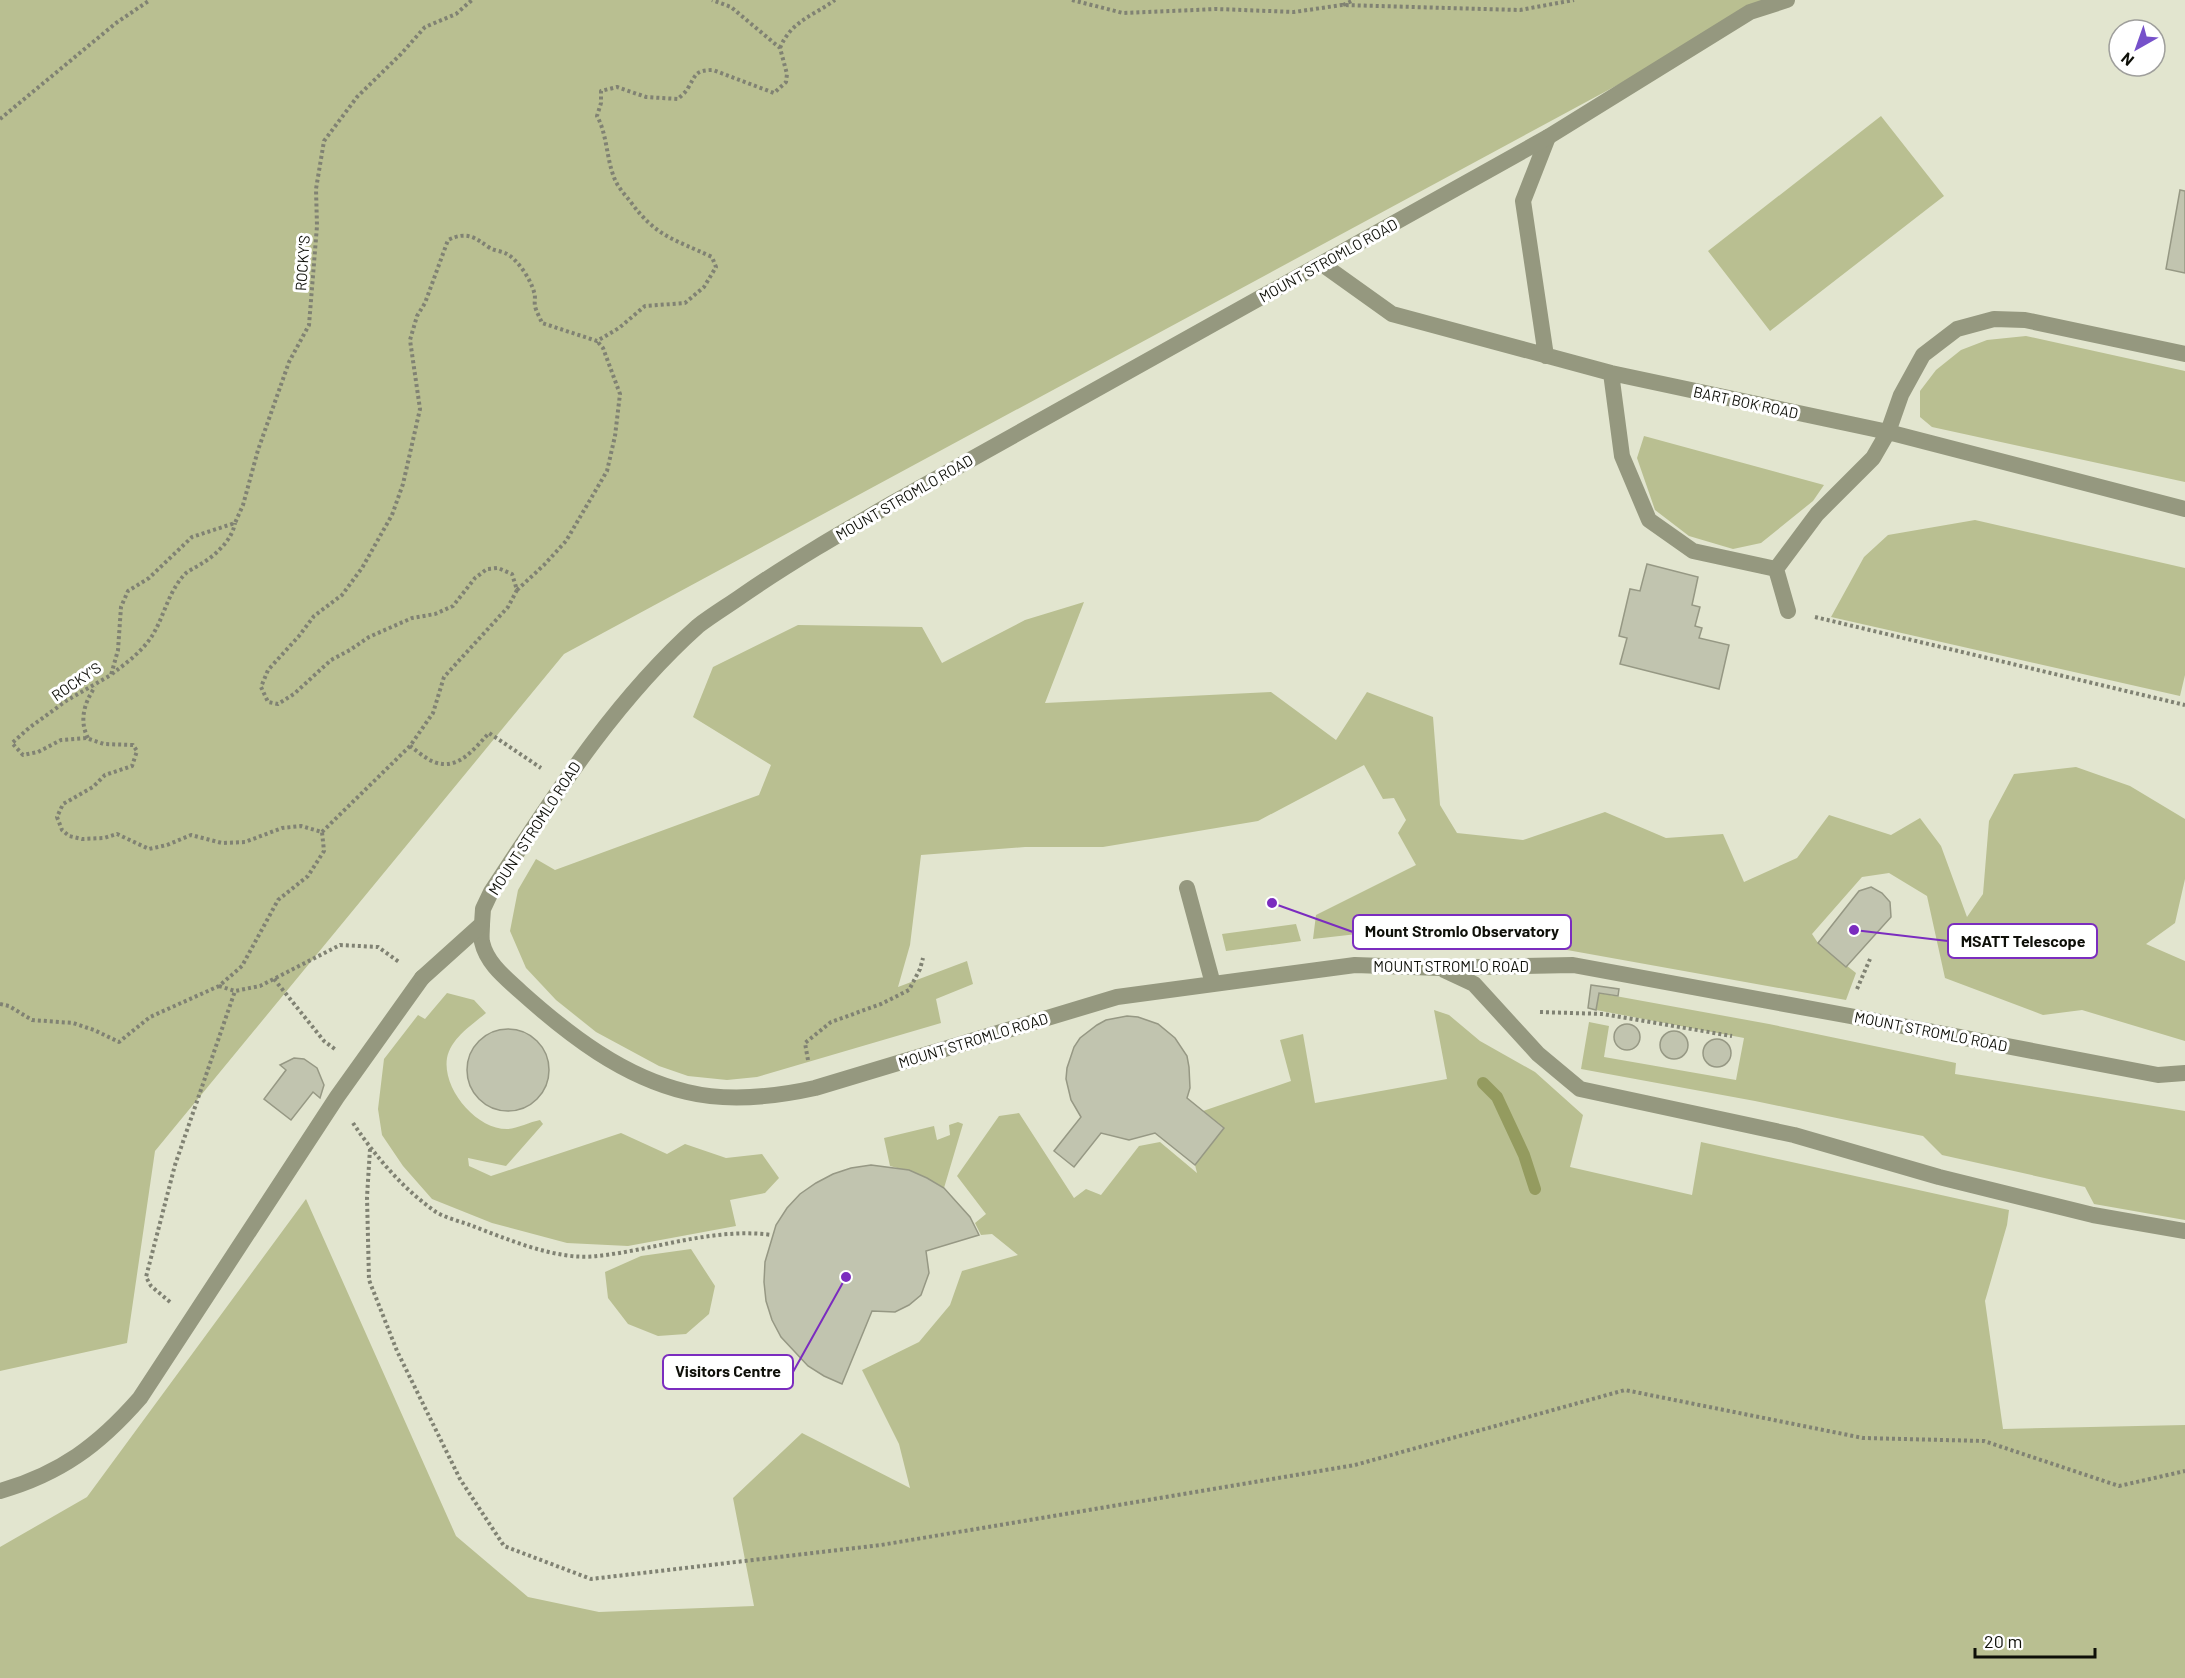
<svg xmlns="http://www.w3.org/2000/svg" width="2185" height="1678" viewBox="0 0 2185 1678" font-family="Barlow,sans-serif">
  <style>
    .green { fill: #b9bf91 }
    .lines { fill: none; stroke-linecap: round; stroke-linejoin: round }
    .stream { stroke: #949b5f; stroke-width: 12 }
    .building { fill: #c1c4af; stroke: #969884; stroke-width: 1.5 }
    .path { stroke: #808273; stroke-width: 4; stroke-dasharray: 3 3; stroke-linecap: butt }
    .service { stroke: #95987f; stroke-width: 16 }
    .minor { stroke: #95987f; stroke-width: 16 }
    .labels { text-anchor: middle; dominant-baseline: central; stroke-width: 6; stroke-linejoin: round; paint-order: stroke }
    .street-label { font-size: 15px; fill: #0e0f08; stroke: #fff }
    .leader { fill: none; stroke: #7b2cbf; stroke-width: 2 }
    .callout-dot { fill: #7b2cbf; stroke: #fff; stroke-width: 2 }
    .callout { fill: #fff; stroke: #7b2cbf; stroke-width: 2 }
    .callout-label { font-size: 16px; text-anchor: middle; font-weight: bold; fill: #0e0f08 }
  </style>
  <rect width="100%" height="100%" fill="#e2e5cf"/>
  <path class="green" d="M 0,0 L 1775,0 L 564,654 L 155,1151 L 127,1343 L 0,1371 Z
    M 1881,116 L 1944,196 L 1770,331 L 1708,251 Z
    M 2026,336 L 2185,371 L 2185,482 L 1932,427 L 1920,417 L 1920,391 L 1936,370 L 1961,350 L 1987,340 Z
    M 1644,436 L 1824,485 L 1813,501 L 1761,543 L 1733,549 L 1689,536 L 1655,510 L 1637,458 Z
    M 1975,520 L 2185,568 L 2185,675 L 2180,696 L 1831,617 L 1864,557 L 1888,535 Z
    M 1084,602 L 1045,703 L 1271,692 L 1336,740 L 1367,692 L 1433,717 L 1440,805 L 1457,833 L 1523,840 L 1605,812 L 1666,838 L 1723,834 L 1744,882 L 1797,858 L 1829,815 L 1891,835 L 1920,818 L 1941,846 L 1967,917 L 1983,894 L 1989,821 L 2014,774 L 2076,767 L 2130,786 L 2185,819 L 2185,879 L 2175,923 L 2146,944 L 2185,961 L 2185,1041 L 2082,1010 L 2043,1015 L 1945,978 L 1927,896 L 1889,873 L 1862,877 L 1812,934 L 1818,943 L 1856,973 L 1846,1000 L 1500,938 L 1366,933 L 1313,939 L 1316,915 L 1416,865 L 1398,833 L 1406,820 L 1394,798 L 1383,799 L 1364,765 L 1258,821 L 1103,847 L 1025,847 L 921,855 L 910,945 L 898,987 L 967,961 L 973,984 L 936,999 L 941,1023 L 757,1077 L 727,1080 L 688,1076 L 659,1066 L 596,1032 L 556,1000 L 526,968 L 510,931 L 518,890 L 536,859 L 555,870 L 759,795 L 771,765 L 693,717 L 713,667 L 798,625 L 922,627 L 942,663 L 1025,620 Z
    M 1296,924 L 1301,941 L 1226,951 L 1222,934 Z
    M 447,993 L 474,1000 L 486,1013 C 472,1025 451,1038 447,1058 C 442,1089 477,1130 508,1129 C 518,1128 530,1122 540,1120 L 543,1124 L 506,1166 L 468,1158 L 469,1166 L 491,1176 L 621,1133 L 667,1154 L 685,1144 L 726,1158 L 762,1154 L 779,1178 L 765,1193 L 730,1200 L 736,1226 L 628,1246 L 567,1243 L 492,1223 L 432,1199 L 403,1166 L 382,1135 L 378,1109 L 384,1059 L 418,1015 L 425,1019 Z
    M 1599,993 L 1769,1024 L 1956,1063 L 1955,1074 L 2185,1111 L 2185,1220 L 2094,1204 L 2085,1187 L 1942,1155 L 1923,1136 L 1755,1101 L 1581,1069 L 1589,1022 L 1609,1026 L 1604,1057 L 1736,1080 L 1744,1038 L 1596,1010 Z
    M 1434,1010 L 1449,1015 L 1480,1041 L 1535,1072 L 1583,1115 L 1570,1167 L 1692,1195 L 1701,1142 L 2009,1210 L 2007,1225 L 1985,1301 L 2003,1429 L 2185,1425 L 2185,1678 L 0,1678 L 0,1547 L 87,1497 L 306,1199 L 456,1536 L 528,1597 L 599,1612 L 754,1606 L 733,1498 L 802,1433 L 910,1488 L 899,1444 L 862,1370 L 919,1342 L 950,1305 L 962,1271 L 1018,1255 L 992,1234 L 981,1235 L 975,1223 L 986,1214 L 957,1176 L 999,1116 L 1019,1113 L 1074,1198 L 1086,1189 L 1101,1195 L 1139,1146 L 1160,1142 L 1197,1173 L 1195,1165 L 1203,1111 L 1291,1081 L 1280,1040 L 1303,1034 L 1315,1103 L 1447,1079 Z
    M 958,1122 L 963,1124 L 944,1188 C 926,1177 910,1171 890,1166 L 884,1138 L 934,1126 L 937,1140 L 950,1135 L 949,1125 Z
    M 691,1249 L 715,1286 L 709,1314 L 686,1334 L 658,1336 L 628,1324 L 608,1298 L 605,1272 L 641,1256 Z"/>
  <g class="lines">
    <path class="stream" d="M 1483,1083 L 1497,1097 L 1524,1155 L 1535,1189"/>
  </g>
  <path class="building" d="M 2180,190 L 2185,191 L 2185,273 L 2166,269 Z
    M 1647,564 L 1698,577 L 1692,605 L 1700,607 L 1695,626 L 1702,628 L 1699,638 L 1729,645 L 1719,689 L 1620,664 L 1627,638 L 1619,636 L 1630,589 L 1640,591 Z
    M 1871,887 L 1882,893 L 1890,902 L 1891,917 L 1846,967 L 1818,943 L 1859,891 Z
    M 1591,985 L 1619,989 L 1618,996 L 1599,993 L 1596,1010 L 1588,1008 Z
    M 1127,1016 L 1138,1017 L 1158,1024 L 1175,1038 L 1187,1056 L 1189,1067 L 1190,1088 L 1187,1098 L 1224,1128 L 1195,1165 L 1155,1133 L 1129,1140 L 1101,1133 L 1074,1167 L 1054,1151 L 1081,1117 L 1071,1100 L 1066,1079 L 1067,1068 L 1074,1047 L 1080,1038 L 1097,1025 L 1106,1020 Z
    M1614 1037a13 13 0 1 1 26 0a13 13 0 1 1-26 0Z
    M467 1070a41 41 0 1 1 82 0a41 41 0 1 1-82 0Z
    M1660 1045a14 14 0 1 1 28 0a14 14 0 1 1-28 0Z
    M1703 1053a14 14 0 1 1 28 0a14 14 0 1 1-28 0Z
    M 294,1058 L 304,1059 L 317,1068 L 324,1085 L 320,1098 L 313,1092 L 291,1120 L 264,1099 L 286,1070 L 280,1065 Z
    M 871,1165 L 909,1170 L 927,1178 L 944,1188 L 970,1217 L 979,1235 L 926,1251 L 929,1273 L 921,1295 L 909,1305 L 895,1312 L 872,1311 L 842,1384 L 824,1376 L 808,1366 L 781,1337 L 772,1320 L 766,1301 L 764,1282 L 765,1262 L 776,1225 L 787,1208 L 800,1194 L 816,1183 L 833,1174 L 851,1168 Z"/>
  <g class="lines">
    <path class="path" d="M 1072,0 L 1123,13 L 1217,9 L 1294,12 L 1342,5 L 1520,10 L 1574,0
      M 1343,5 L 1354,0
      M 780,48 C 791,21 813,16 835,0
      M 0,119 L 116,23 L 150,0
      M 517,590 L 544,565 L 566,541 L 607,471 L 615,436 L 620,394 L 603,348 L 597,341
      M 1815,617 L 2185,705
      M 112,674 C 125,664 140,653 150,639 C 164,619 167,593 185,574 C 189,570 195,568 201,564 C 216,555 232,540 235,523
      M 88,738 C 79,721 84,703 95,687
      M 410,746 C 417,751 426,759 434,762 C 458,771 474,749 489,733 L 541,768
      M 322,832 L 410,746 L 433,713 L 444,677 L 508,607 L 517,590 L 512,574 L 498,568 L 487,569 L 475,578 L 453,606 L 435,614 L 412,618 L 369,637 L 350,650 L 331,660 L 294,694 L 278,704 L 268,702 L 261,687 L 268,670 L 299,636 L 314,616 L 342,595 L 362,568 L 392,515 L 403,484 L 420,409 L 410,340 L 417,316 L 425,303 L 448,240 C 467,231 474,237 490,248 C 495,251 502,251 507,254 C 518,260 531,280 534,292 C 536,296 534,301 535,306 C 536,311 540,318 542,323 L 597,341 L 619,328 L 645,306 L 685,303 L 704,287 L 716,267 L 712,257 C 674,239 656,237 630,201 C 625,195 619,188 616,182 C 606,161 608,136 597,116 L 601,103 L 601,91 L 617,87 L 646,97 L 678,99 C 681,96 686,92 688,88 C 696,75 695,70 713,70 L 774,93 L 786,82 L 787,74 L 780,48 L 731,7 L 712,0
      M 274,979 L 324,1041 L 336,1050
      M 219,986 L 235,991 L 260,986 L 340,945 L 378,947 L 399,962
      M 1857,989 L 1870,959
      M 0,1004 L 9,1006 L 32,1020 L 73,1023 L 94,1030 L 119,1042 L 150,1017 L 219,986 L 242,966 L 278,900 L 308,876 L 324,851 L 322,832 L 301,826 L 282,828 L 245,842 L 222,843 L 191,835 L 167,845 L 149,849 L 117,834 L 104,838 L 82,839 L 69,836 L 62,830 L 57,817 L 63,804 L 93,787 L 105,775 L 132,766 L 137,751 L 133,745 L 104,744 L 86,738 L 61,740 L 38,752 L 23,755 L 12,743 L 29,728 L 66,701 L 111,675 L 118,650 L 121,607 L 128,591 L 149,578 L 192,537 L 235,523 L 243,505 L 258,450 L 289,362 L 309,325 L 317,226 L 316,189 L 324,141 L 357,97 L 401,54 L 425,27 L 456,14 L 472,0
      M 1540,1012 L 1603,1014 L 1732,1036
      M 808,1060 L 805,1043 L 831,1022 L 881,1004 L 909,990 L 920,969 L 923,958
      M 353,1123 C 375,1156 403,1189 436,1212 C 446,1218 459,1221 470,1225 C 507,1239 557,1261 597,1256 C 655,1250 713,1227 772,1235
      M 370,1149 L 367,1197 L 369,1280 L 397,1351 L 460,1479 L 504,1546 L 591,1579 L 881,1545 L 1355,1465 L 1625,1390 L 1863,1438 L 1984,1441 L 2119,1486 L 2185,1471
      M 170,1302 L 151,1286 L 146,1277 L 175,1165 L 235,991"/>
    <path class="service" d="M 1322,264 L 1392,314 L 1611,373 L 1888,432 L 2185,509
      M 1546,356 L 1523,201 L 1548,137
      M 1611,373 L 1622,456 L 1649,520 L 1693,551 L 1776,569 L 1788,611
      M 1776,569 L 1817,514 L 1873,458 L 1888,432 L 1901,395 L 1923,355 L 1957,329 L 1994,319 L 2025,320 L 2185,354
      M 1187,888 L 1213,984
      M 482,924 C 482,930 481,937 482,942 C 487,964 506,978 521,992 C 569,1035 623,1077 687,1092 C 728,1102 774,1097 815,1088 L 1117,997 L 1355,965 L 1440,968 L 1573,965 L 1850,1016 L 2158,1075 L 2185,1073
      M 1444,970 L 1474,984 L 1538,1054 L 1580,1089 L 1794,1135 L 1939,1177 L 2093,1215 L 2185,1231
      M 0,1491 C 60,1474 99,1445 140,1398 L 337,1097 L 422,978"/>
    <path class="minor" d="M 422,978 L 482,924 L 483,909 L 491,892 C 553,798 613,702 698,626 C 712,615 729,605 743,595 C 791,562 841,533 891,504 L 1548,137 L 1750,12 L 1787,0"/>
  </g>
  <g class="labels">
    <g class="street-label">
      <text transform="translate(1328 260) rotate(-29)">MOUNT STROMLO ROAD</text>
      <text transform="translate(302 263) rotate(-86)">ROCKY'S</text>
      <text transform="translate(1746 402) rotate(12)">BART BOK ROAD</text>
      <text transform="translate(904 497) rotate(-30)">MOUNT STROMLO ROAD</text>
      <text transform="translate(76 681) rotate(-34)">ROCKY'S</text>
      <text transform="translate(534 828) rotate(-57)">MOUNT STROMLO ROAD</text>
      <text x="1451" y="966">MOUNT STROMLO ROAD</text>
      <text transform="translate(1931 1031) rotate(11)">MOUNT STROMLO ROAD</text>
      <text transform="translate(973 1040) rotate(-17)">MOUNT STROMLO ROAD</text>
    </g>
  </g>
  <path class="leader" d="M1272 903L1353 932M1854 930L1948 941M846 1277L793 1372"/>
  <g class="callout-dot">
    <circle cx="1272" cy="903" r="6"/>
    <circle cx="1854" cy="930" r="6"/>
    <circle cx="846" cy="1277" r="6"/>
  </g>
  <g class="callout">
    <rect x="1353" y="915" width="218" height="34" rx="6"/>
    <rect x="1948" y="924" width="149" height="34" rx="6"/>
    <rect x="663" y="1355" width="130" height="34" rx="6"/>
  </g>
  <g class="callout-label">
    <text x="1462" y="937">Mount Stromlo Observatory</text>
    <text x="2023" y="947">MSATT Telescope</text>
    <text x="728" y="1377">Visitors Centre</text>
  </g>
  <g transform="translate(2137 48) rotate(220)"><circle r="28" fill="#ffffff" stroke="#9f9f9c" stroke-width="1.5"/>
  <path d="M0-4.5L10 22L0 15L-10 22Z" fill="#7651ca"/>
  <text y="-9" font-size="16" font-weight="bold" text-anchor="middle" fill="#0e0f08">N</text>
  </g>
  <path d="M1975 1648v9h120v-9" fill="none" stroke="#0e0f08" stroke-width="3"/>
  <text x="1984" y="1648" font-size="18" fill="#0e0f08" stroke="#ffffff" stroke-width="4.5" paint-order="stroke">20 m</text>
</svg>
